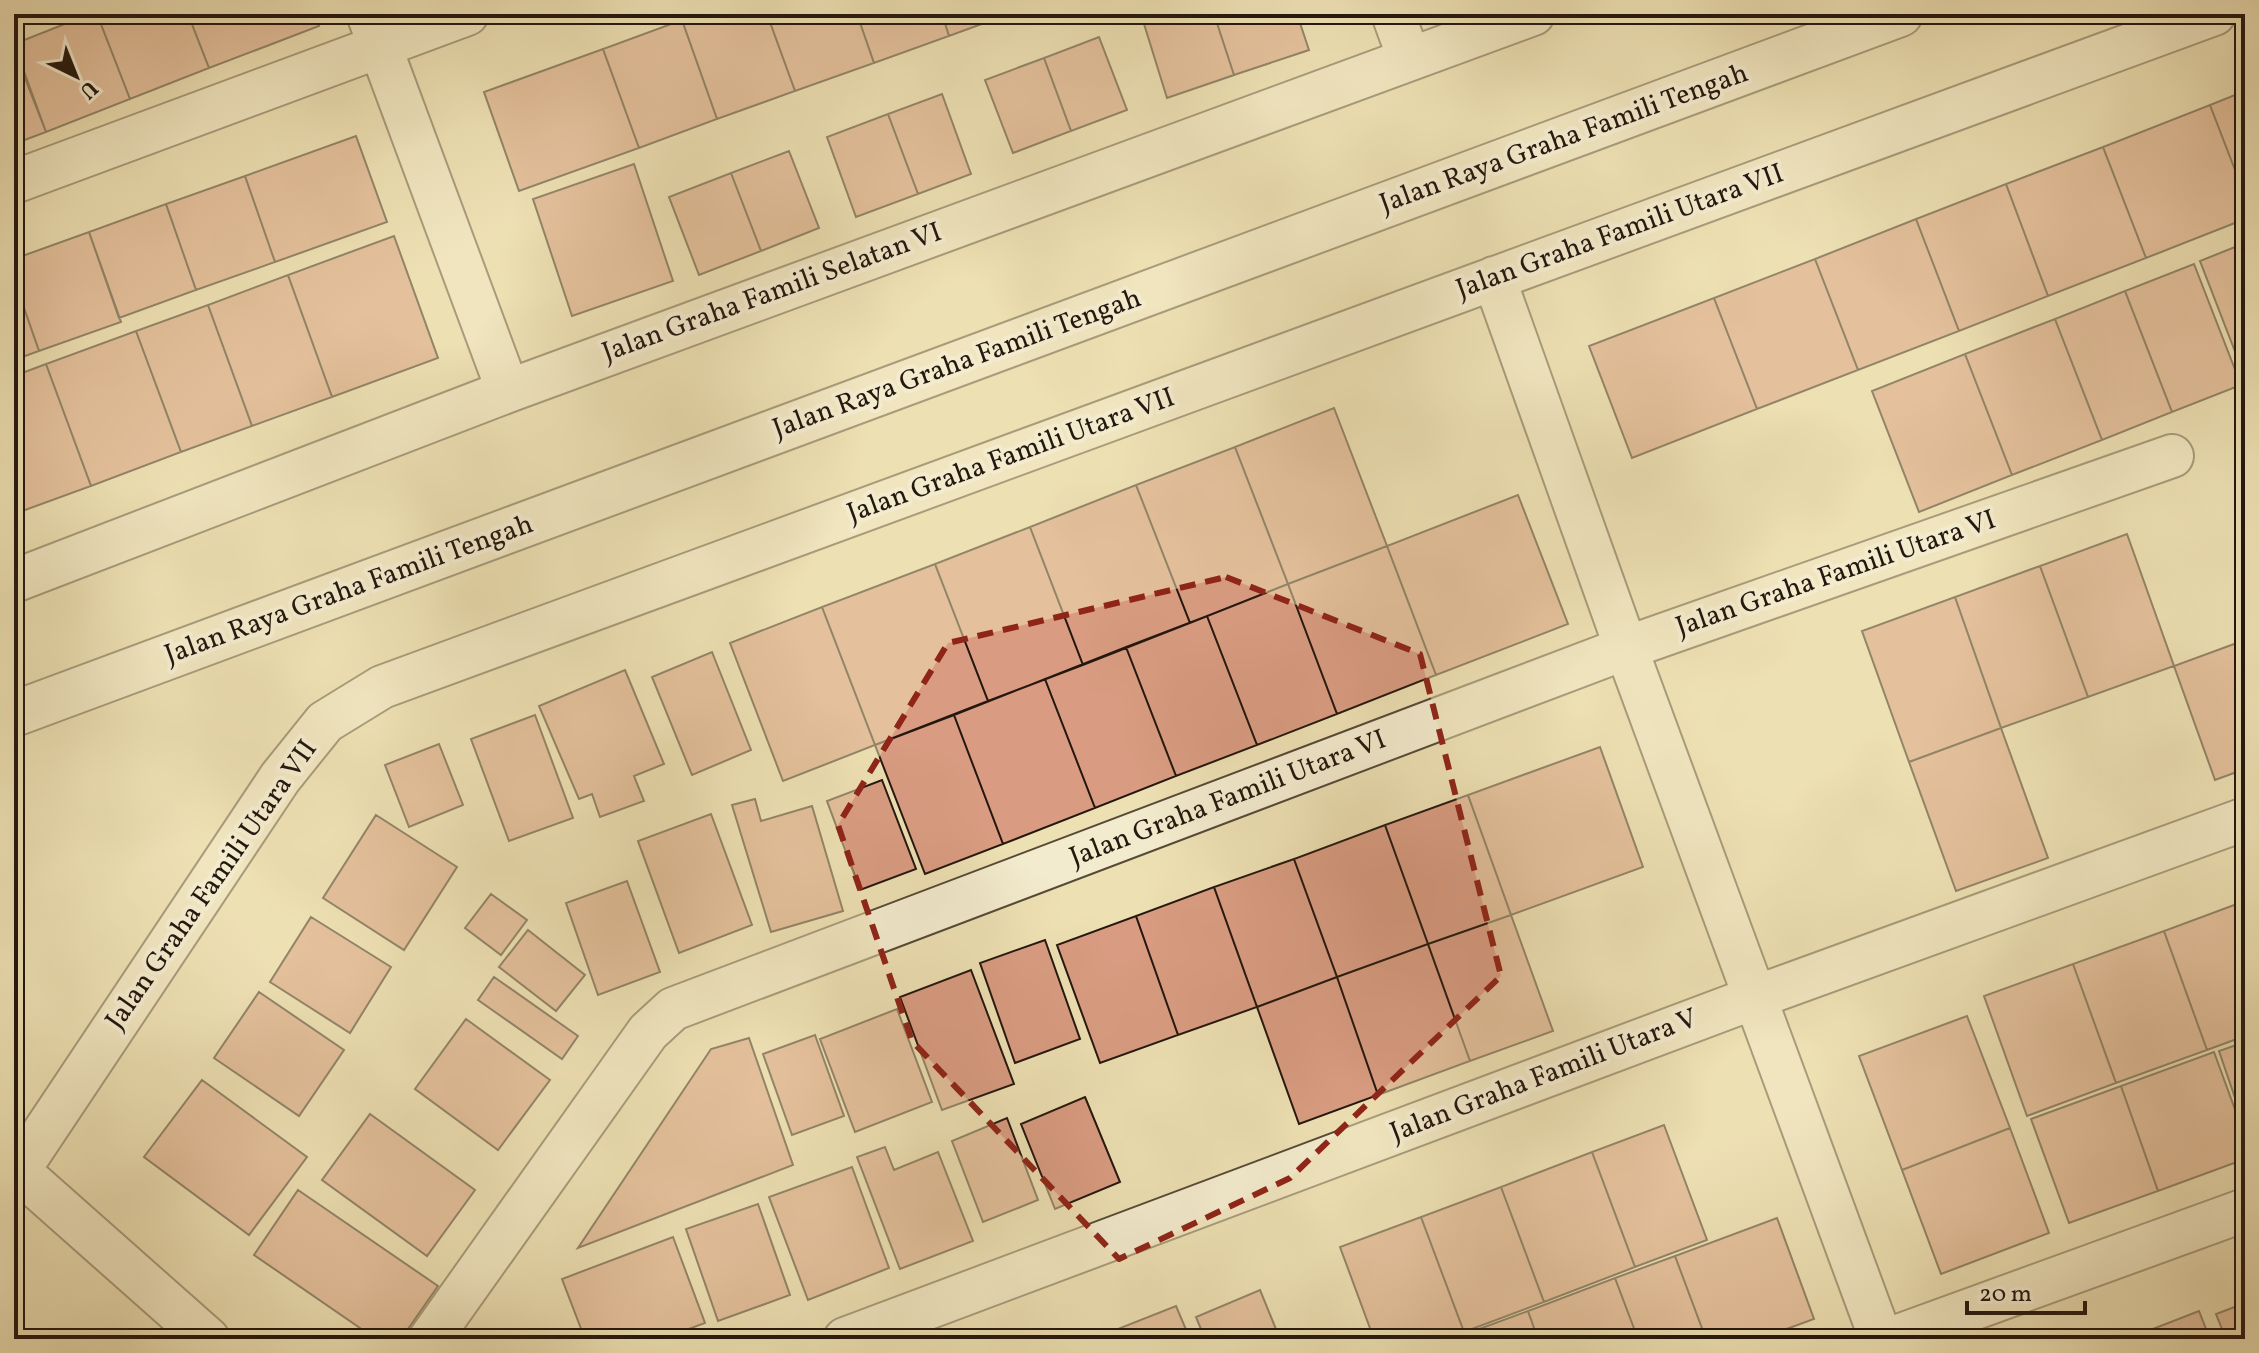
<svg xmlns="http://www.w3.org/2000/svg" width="2259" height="1353" viewBox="0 0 2259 1353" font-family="Vollkorn,serif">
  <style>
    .building { fill: #d99c82; stroke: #24170e; stroke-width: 2 }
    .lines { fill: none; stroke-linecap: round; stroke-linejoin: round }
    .minor-casing { stroke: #564937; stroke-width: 46 }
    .tertiary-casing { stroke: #564937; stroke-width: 48 }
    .minor { stroke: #f3ebce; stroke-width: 42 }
    .tertiary { stroke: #f3ebce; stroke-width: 44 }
    .marked { fill: none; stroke: #8f2418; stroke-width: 6; stroke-dasharray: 16 10; stroke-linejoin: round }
    .labels { text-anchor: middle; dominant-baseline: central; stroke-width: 8; stroke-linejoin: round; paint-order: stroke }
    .street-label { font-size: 28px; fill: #24170e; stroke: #f3ebce }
  </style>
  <rect width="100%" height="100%" fill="#ede0b3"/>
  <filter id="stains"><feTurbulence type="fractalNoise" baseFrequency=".0025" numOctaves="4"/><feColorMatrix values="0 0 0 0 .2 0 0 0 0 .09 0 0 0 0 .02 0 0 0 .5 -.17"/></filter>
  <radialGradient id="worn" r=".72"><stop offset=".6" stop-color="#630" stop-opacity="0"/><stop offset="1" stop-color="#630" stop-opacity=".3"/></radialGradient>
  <path class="building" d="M 14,14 L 49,14 L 14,28 Z
    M 90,14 L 97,14 L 130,99 L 46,132 L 14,44 Z
    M 97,14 L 188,14 L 209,68 L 130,99 Z
    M 188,14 L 314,14 L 319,26 L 209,68 Z
    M 699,14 L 767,14 L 795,91 L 717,119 L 682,20 Z
    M 767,14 L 857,14 L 874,63 L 795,91 Z
    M 857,14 L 942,14 L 949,36 L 874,63 Z
    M 942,14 L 1009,14 L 949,36 Z
    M 1173,14 L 1214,14 L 1234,75 L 1167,98 L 1144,24 Z
    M 1214,14 L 1297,14 L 1309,50 L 1234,75 Z
    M 682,20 L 717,119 L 639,148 L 603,49 Z
    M 1099,37 L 1127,110 L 1071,131 L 1044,58 Z
    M 603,49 L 639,148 L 519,191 L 484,92 Z
    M 14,50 L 46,132 L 14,144 Z
    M 1044,58 L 1071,131 L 1013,153 L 985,80 Z
    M 2245,91 L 2245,196 L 2210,105 Z
    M 942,94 L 971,174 L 918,194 L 888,114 Z
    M 2210,105 L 2245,196 L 2245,219 L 2146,258 L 2103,147 Z
    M 888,114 L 918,194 L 856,217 L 827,137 Z
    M 356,136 L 387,222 L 275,262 L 245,176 Z
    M 2103,147 L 2146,258 L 2048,296 L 2006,184 Z
    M 789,151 L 819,228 L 761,251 L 731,173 Z
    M 634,164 L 673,281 L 572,316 L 533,199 Z
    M 731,173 L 761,251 L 699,275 L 669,197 Z
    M 245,176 L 275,262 L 196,290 L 166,204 Z
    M 2006,184 L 2048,296 L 1959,331 L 1916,219 Z
    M 166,204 L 196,290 L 119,318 L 89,232 Z
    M 1916,219 L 1959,331 L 1858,370 L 1815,259 Z
    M 89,232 L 121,322 L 39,351 L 14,279 L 14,259 Z
    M 394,236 L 438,358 L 332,397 L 288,275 Z
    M 2245,243 L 2245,351 L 2236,354 L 2200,261 Z
    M 1815,259 L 1858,370 L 1757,409 L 1714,298 Z
    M 2194,264 L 2241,385 L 2172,412 L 2125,291 Z
    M 288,275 L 332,397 L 252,426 L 208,305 Z
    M 14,279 L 39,351 L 14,360 Z
    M 2125,291 L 2172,412 L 2102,440 L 2055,319 Z
    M 1714,298 L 1757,409 L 1632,458 L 1589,346 Z
    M 208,305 L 252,426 L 181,452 L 136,331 Z
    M 2055,319 L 2102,440 L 2012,475 L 1965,354 Z
    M 136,331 L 181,452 L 91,486 L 46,364 Z
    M 2245,351 L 2245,376 L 2236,354 Z
    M 1965,354 L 2012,475 L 1919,512 L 1872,391 Z
    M 46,364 L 91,486 L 14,514 L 14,376 Z
    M 1334,408 L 1387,546 L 1288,584 L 1235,447 Z
    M 1235,447 L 1288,584 L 1190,623 L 1136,485 Z
    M 1136,485 L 1190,623 L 1083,665 L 1030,527 Z
    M 1518,495 L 1568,624 L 1436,675 L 1387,546 Z
    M 1030,527 L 1083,665 L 988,701 L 935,564 Z
    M 2127,534 L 2174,666 L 2088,697 L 2040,566 Z
    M 1387,546 L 1436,675 L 1337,714 L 1288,584 Z
    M 935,564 L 988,701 L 875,745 L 822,607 Z
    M 2040,566 L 2088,697 L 2001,728 L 1955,597 Z
    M 1288,584 L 1337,714 L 1257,745 L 1207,616 Z
    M 1955,597 L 2001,728 L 1909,762 L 1862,631 Z
    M 822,607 L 875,745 L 783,781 L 730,643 Z
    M 1207,616 L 1257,745 L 1176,776 L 1126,647 Z
    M 2245,640 L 2245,769 L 2215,780 L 2174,666 Z
    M 1126,647 L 1176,776 L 1095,808 L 1045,679 Z
    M 712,652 L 751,750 L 692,775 L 652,677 Z
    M 625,670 L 664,764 L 634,776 L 644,801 L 600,817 L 592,794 L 579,799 L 539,706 Z
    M 1045,679 L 1095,808 L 1003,844 L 954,715 Z
    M 535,715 L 573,818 L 509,841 L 471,739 Z
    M 954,715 L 1003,844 L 925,874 L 875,745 Z
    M 2001,728 L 2048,858 L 1956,891 L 1909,762 Z
    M 439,744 L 463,805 L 409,827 L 385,765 Z
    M 1600,747 L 1643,867 L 1511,915 L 1468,795 Z
    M 882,780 L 916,869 L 860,890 L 827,801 Z
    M 1468,795 L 1511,915 L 1428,944 L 1385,825 Z
    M 755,799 L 761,821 L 812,806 L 843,911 L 771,932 L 732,805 Z
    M 711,814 L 752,925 L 679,953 L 638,841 Z
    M 376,815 L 457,867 L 404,950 L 323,898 Z
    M 1385,825 L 1428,944 L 1337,977 L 1294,859 Z
    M 1294,859 L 1337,977 L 1257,1007 L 1214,887 Z
    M 627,881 L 660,972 L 598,995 L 566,903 Z
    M 1214,887 L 1257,1007 L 1178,1035 L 1136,916 Z
    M 491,894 L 527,920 L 501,955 L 465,928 Z
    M 2245,901 L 2245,1036 L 2207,1050 L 2164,931 Z
    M 1511,915 L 1553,1031 L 1470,1061 L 1428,944 Z
    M 1136,916 L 1178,1035 L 1100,1063 L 1057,945 Z
    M 311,917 L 391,967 L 350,1033 L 270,982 Z
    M 528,930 L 585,975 L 556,1011 L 499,967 Z
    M 2164,931 L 2207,1050 L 2116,1083 L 2073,964 Z
    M 1045,940 L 1080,1039 L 1015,1063 L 980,963 Z
    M 1428,944 L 1470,1061 L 1378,1095 L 1337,977 Z
    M 2073,964 L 2116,1083 L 2027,1116 L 1984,996 Z
    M 971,970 L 1014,1084 L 942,1110 L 900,997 Z
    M 494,977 L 578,1036 L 562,1059 L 478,1000 Z
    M 1337,977 L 1378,1095 L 1299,1124 L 1257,1007 Z
    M 259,992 L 344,1050 L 299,1116 L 214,1058 Z
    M 897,1009 L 932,1102 L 855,1132 L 820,1039 Z
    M 1967,1016 L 2010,1128 L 1902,1170 L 1859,1056 Z
    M 466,1019 L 550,1080 L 498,1150 L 415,1089 Z
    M 815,1035 L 844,1116 L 792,1135 L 763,1054 Z
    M 749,1038 L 793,1165 L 578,1248 L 711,1049 Z
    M 2245,1042 L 2245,1127 L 2219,1051 Z
    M 2214,1052 L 2245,1137 L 2245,1159 L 2158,1191 L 2121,1086 Z
    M 202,1080 L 307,1157 L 249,1235 L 144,1157 Z
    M 2121,1086 L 2158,1191 L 2069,1223 L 2031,1119 Z
    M 1085,1097 L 1120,1182 L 1055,1209 L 1021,1124 Z
    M 370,1114 L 475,1190 L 427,1256 L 322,1180 Z
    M 1007,1118 L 1038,1200 L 983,1222 L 952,1141 Z
    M 1664,1125 L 1707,1240 L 1635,1267 L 1592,1152 Z
    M 2010,1128 L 2049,1233 L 1941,1274 L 1902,1170 Z
    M 885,1147 L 894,1170 L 938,1152 L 973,1241 L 900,1269 L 857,1157 Z
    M 1592,1152 L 1635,1267 L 1544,1302 L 1501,1187 Z
    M 852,1167 L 889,1268 L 808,1300 L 769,1197 Z
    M 1501,1187 L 1544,1302 L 1464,1332 L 1421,1217 Z
    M 298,1190 L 438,1286 L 401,1339 L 376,1339 L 254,1255 Z
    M 758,1204 L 790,1295 L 718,1321 L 686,1229 Z
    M 1421,1217 L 1464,1332 L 1444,1339 L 1374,1339 L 1340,1247 Z
    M 1777,1218 L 1814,1319 L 1759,1339 L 1706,1339 L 1675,1256 Z
    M 673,1237 L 705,1323 L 662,1339 L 585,1339 L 562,1279 Z
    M 1675,1256 L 1706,1339 L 1638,1339 L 1615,1278 Z
    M 1615,1278 L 1638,1339 L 1538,1339 L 1528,1311 Z
    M 1260,1290 L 1280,1339 L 1205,1339 L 1196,1317 Z
    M 2245,1303 L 2245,1339 L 2226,1339 L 2216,1314 Z
    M 1176,1306 L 1190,1339 L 1106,1339 L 1105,1334 Z
    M 1528,1311 L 1538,1339 L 1452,1339 Z
    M 2199,1311 L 2210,1339 L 2133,1339 L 2132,1337 Z"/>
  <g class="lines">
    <defs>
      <path id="minor" d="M 368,14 L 508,391
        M 1393,14 L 1409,58
        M 14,182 L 467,14
        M 1494,278 L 1626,648 L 1881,1339
        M 14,581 L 508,391 L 1533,14
        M 14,1167 L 208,1339
        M 18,1171 L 280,778 L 325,722 L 382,687 L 2214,14
        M 430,1339 L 648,1032 L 673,1009 L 1626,648 L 2172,456
        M 845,1339 L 1756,997 L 2245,819
        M 1890,1339 L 2245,1210"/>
      <path id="tertiary" d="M 14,714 L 1900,14"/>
    </defs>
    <use href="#minor" class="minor-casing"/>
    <use href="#tertiary" class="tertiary-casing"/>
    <use href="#minor" class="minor"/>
    <use href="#tertiary" class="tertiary"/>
  </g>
  <path d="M0 0H2259V1353H0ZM 1226,577 L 1420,654 L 1501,976 L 1290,1178 L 1119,1259 L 912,1041 L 838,825 L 948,643 Z" fill="#ede0b3" fill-opacity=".55" fill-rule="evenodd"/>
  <path class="marked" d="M 1226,577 L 1420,654 L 1501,976 L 1290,1178 L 1119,1259 L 912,1041 L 838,825 L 948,643 Z"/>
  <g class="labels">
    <g class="street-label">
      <text transform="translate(1564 139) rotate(-20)">Jalan Raya Graha Famili Tengah</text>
      <text transform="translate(1620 232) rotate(-20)">Jalan Graha Famili Utara VII</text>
      <text transform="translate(772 293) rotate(-20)">Jalan Graha Famili Selatan VI</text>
      <text transform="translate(957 364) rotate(-20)">Jalan Raya Graha Famili Tengah</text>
      <text transform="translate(1011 456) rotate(-20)">Jalan Graha Famili Utara VII</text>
      <text transform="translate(1836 574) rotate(-19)">Jalan Graha Famili Utara VI</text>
      <text transform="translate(349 590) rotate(-20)">Jalan Raya Graha Famili Tengah</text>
      <text transform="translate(1228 799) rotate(-21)">Jalan Graha Famili Utara VI</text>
      <text transform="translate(212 885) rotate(-55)">Jalan Graha Famili Utara VII</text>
      <text transform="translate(1544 1076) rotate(-21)">Jalan Graha Famili Utara V</text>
    </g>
  </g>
  <rect width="2259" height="1353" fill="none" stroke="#ede0b3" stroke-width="48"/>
  <rect x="16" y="16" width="2227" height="1321" fill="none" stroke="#24170e" stroke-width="4"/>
  <rect x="24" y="24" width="2211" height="1305" fill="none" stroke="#24170e" stroke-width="2"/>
  <g transform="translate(76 76) rotate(137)" stroke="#f3ebce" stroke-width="6" paint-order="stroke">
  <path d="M0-6L14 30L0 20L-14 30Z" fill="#24170e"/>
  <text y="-12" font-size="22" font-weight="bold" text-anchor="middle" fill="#24170e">U</text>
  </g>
  <path d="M1967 1301v12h118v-12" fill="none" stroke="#24170e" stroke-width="4"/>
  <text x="1979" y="1301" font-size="24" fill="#24170e" stroke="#f3ebce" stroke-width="6" paint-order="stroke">20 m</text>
  <rect width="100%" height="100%" filter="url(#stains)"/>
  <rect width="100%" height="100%" fill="url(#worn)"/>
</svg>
